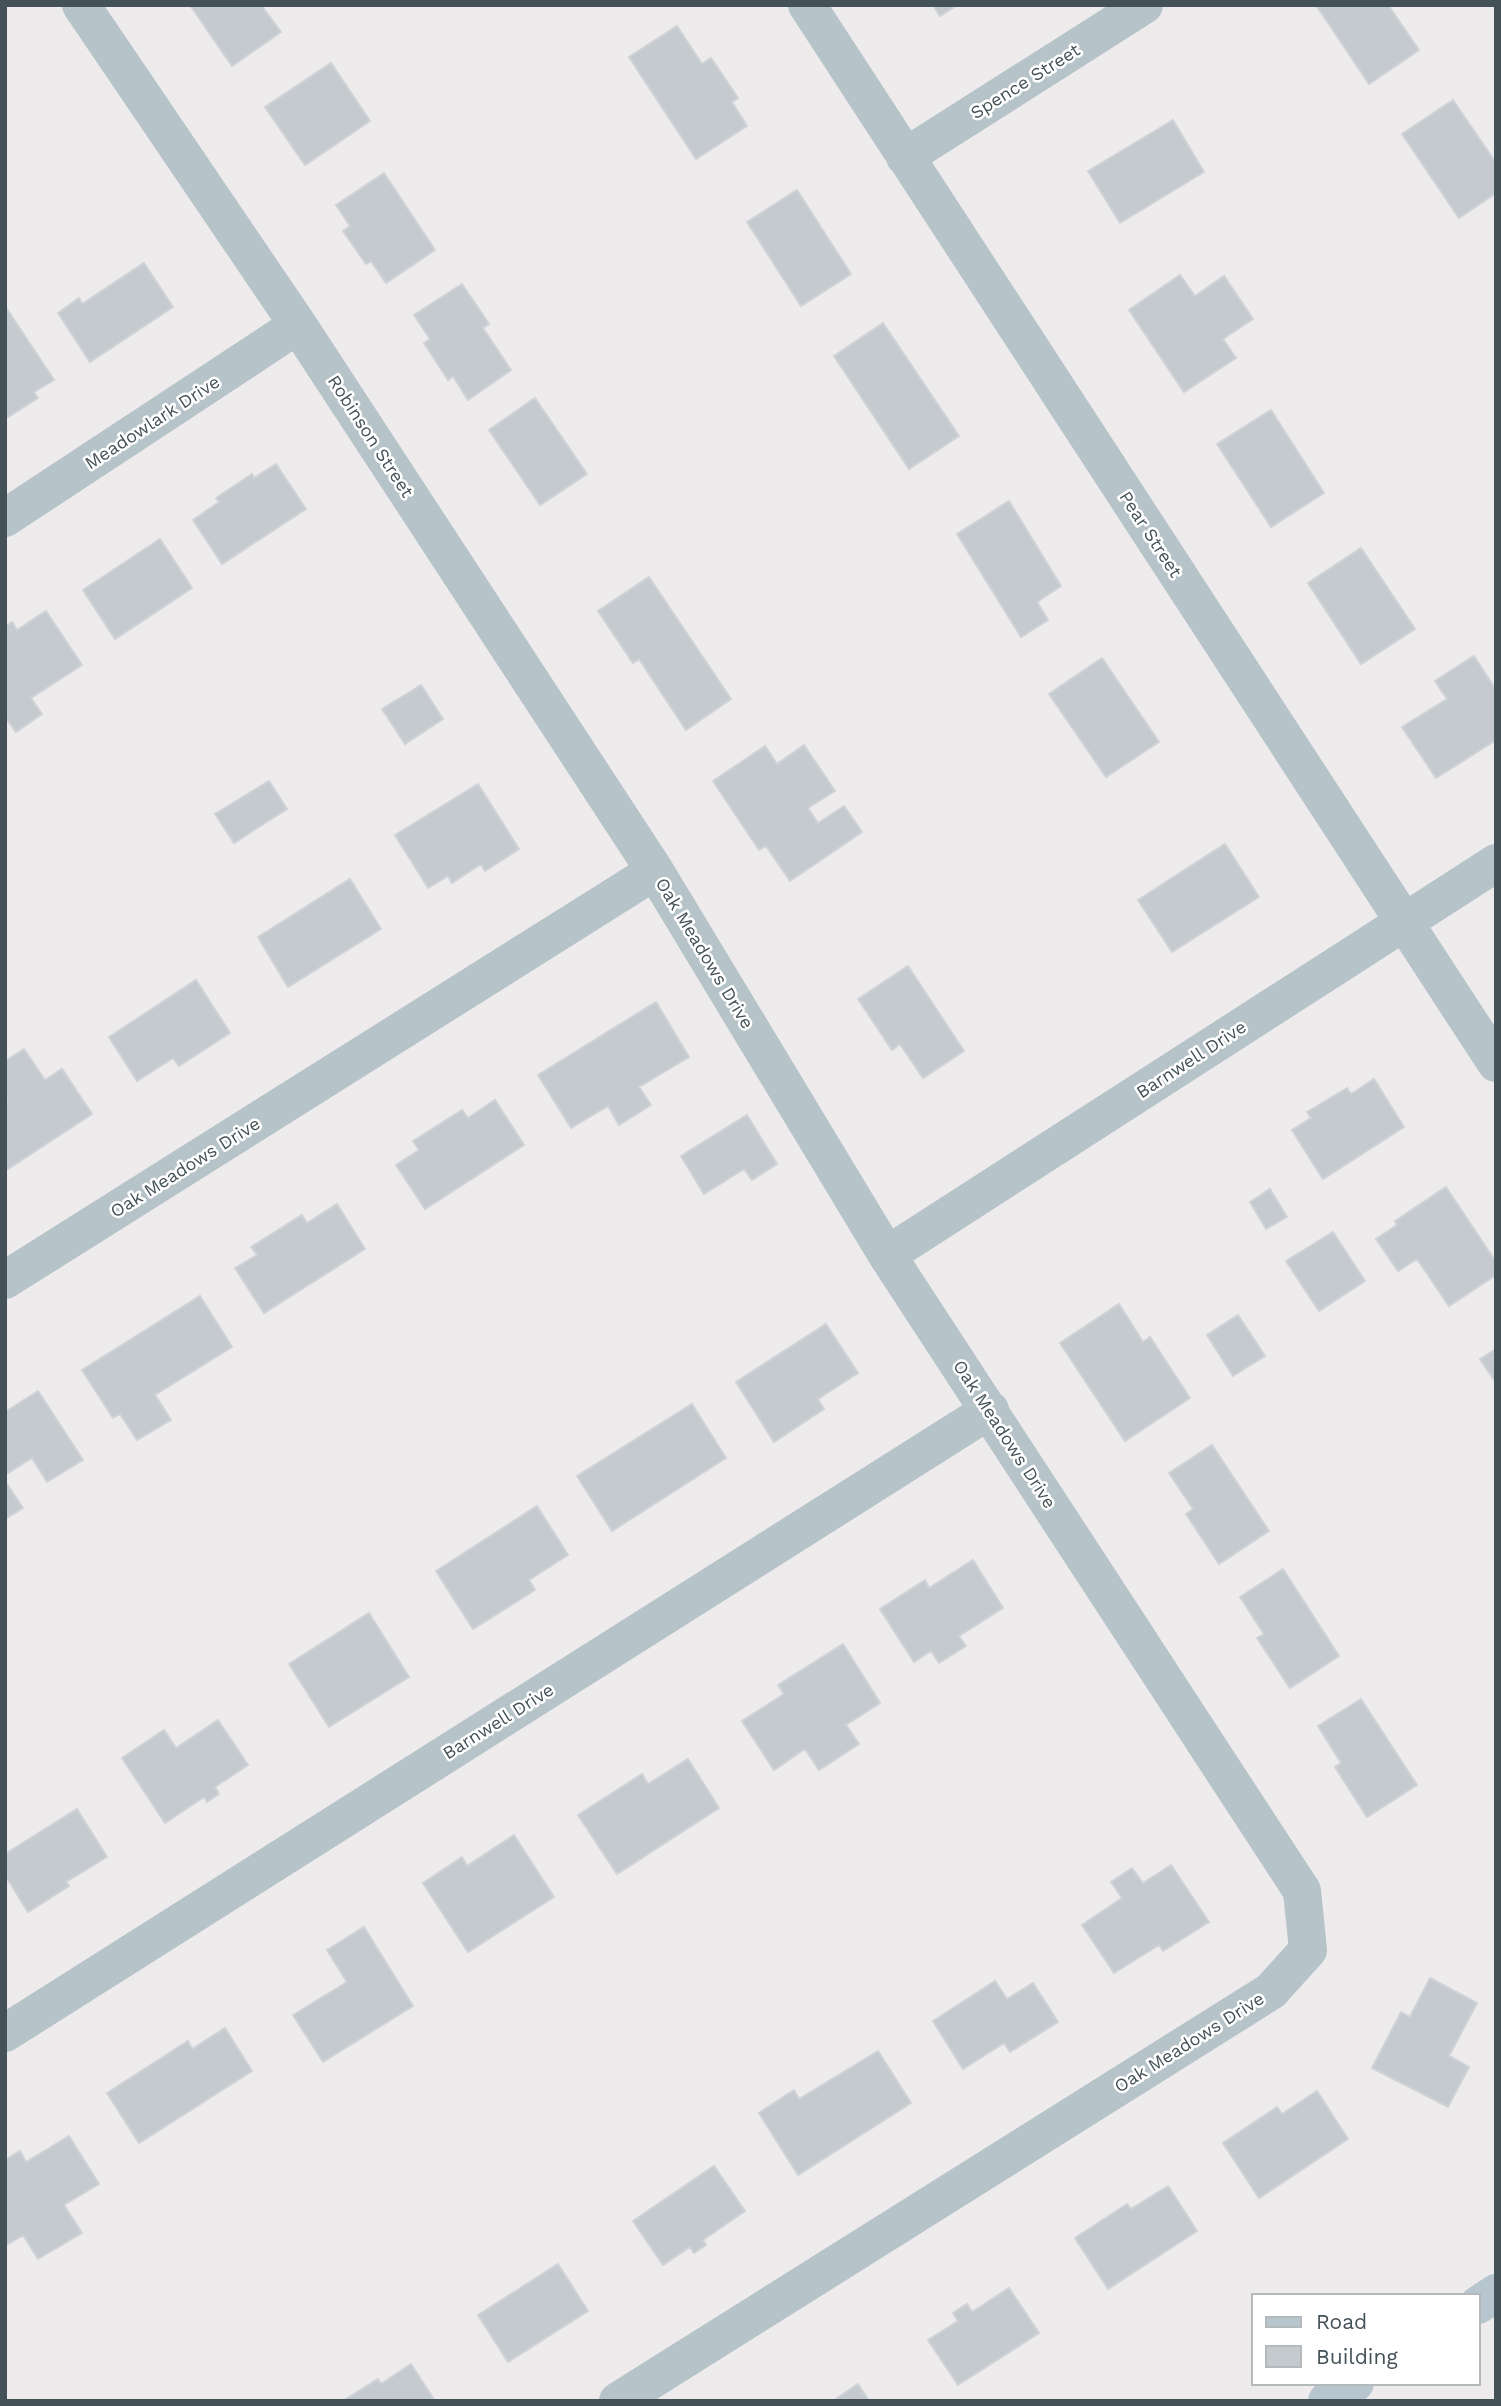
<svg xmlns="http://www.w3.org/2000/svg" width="1501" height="2406" viewBox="0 0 1501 2406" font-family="'Work Sans',sans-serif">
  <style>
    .building { fill: #c5cace; stroke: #cfd3d7; stroke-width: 2 }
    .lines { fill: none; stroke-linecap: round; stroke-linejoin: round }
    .street { stroke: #b6c3c8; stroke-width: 38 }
    .secondary { stroke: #b7c6ce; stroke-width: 38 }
    .labels { text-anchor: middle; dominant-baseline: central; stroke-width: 5; stroke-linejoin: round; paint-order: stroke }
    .street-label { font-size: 18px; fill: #445258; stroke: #fff }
  </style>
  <rect width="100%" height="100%" fill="#eeebec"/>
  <path class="building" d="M 190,5 L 261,5 L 281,32 L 232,66 Z
    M 933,5 L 957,5 L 940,16 Z
    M 1316,5 L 1388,5 L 1419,50 L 1369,84 Z
    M 677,26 L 702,64 L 711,58 L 738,98 L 732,102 L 747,126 L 696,159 L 629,57 Z
    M 331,63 L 370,121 L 305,165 L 265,107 Z
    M 1453,100 L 1496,163 L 1496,193 L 1459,218 L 1402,134 Z
    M 1173,120 L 1204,172 L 1120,223 L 1088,171 Z
    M 384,173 L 435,250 L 386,283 L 371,261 L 366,264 L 343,231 L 350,226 L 336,205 Z
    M 797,190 L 851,274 L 801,306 L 747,222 Z
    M 144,263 L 173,307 L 90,362 L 58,313 L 79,298 L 82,304 Z
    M 1180,275 L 1195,296 L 1224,276 L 1253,319 L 1223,339 L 1236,358 L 1184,392 L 1129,310 Z
    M 462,284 L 489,324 L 483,328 L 511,370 L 468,400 L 453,376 L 448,380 L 424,343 L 430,339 L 414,315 Z
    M 5,306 L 54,380 L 34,392 L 38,398 L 5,419 Z
    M 883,323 L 959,436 L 909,469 L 834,356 Z
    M 535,398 L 587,474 L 540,505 L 489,430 Z
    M 1271,410 L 1324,493 L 1271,527 L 1217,444 Z
    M 276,464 L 306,509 L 222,564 L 193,520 L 219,502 L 216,498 L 252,474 L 254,478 Z
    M 1009,501 L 1061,586 L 1037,602 L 1048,620 L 1021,637 L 957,534 Z
    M 160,539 L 192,588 L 115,639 L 83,590 Z
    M 1361,548 L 1415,629 L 1361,664 L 1308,583 Z
    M 649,577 L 731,699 L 686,730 L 639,659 L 633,663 L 598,611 Z
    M 46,611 L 82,665 L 31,698 L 42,714 L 16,732 L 5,717 L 5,627 L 12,622 L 17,630 Z
    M 1474,656 L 1496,690 L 1496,740 L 1436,778 L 1402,727 L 1447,699 L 1435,681 Z
    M 1102,658 L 1159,742 L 1106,777 L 1049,694 Z
    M 421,685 L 443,719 L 405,744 L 382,709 Z
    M 804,745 L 835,791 L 808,808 L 818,823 L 844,806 L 862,832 L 790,881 L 766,846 L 759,850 L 713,781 L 765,746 L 777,764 Z
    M 269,781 L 287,809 L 234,843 L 215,814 Z
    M 478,784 L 519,849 L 485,871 L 481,864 L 452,883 L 448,876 L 428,888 L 395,835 Z
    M 1225,844 L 1259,897 L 1172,952 L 1138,900 Z
    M 350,879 L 381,929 L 288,987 L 258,937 Z
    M 908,966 L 964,1051 L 923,1078 L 900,1044 L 892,1050 L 858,999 Z
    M 196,980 L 230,1033 L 179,1066 L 173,1058 L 137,1081 L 109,1037 Z
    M 656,1002 L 689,1057 L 639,1087 L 651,1105 L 619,1125 L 608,1106 L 571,1128 L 538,1075 Z
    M 24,1049 L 45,1080 L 62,1069 L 92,1114 L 5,1171 L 5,1103 L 8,1101 L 5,1097 L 5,1061 Z
    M 1374,1079 L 1404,1127 L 1323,1179 L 1292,1130 L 1311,1118 L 1307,1112 L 1347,1088 L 1351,1094 Z
    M 495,1100 L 524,1145 L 425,1209 L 396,1165 L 419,1150 L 413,1141 L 462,1110 L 468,1118 Z
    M 747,1115 L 777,1164 L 752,1180 L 744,1169 L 704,1194 L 681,1156 Z
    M 1446,1187 L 1496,1262 L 1496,1275 L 1449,1306 L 1417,1259 L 1398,1271 L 1376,1239 L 1397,1225 L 1395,1221 Z
    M 1270,1189 L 1287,1217 L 1266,1229 L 1250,1202 Z
    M 337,1204 L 365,1249 L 264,1313 L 235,1268 L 257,1255 L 251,1247 L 302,1215 L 307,1223 Z
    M 1333,1232 L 1365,1281 L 1319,1311 L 1286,1261 Z
    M 200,1296 L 232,1347 L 155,1395 L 171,1420 L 137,1440 L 120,1414 L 113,1418 L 82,1370 Z
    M 1119,1304 L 1143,1342 L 1150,1337 L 1190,1398 L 1125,1441 L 1060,1343 Z
    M 1238,1315 L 1265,1356 L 1233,1376 L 1207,1335 Z
    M 826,1324 L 858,1373 L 818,1399 L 824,1409 L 774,1442 L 736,1382 Z
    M 1496,1349 L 1496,1383 L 1480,1359 Z
    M 38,1391 L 83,1460 L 47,1482 L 32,1458 L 5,1475 L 5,1412 Z
    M 692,1404 L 726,1458 L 612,1531 L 577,1476 Z
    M 1212,1445 L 1269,1531 L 1219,1564 L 1186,1514 L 1193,1509 L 1169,1473 Z
    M 5,1481 L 23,1508 L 5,1519 Z
    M 537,1506 L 568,1555 L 529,1580 L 535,1590 L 473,1629 L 436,1571 Z
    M 973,1560 L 1003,1608 L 959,1636 L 966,1646 L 939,1663 L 931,1651 L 914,1662 L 880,1609 L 925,1580 L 929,1588 Z
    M 1283,1569 L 1339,1656 L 1290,1688 L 1257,1638 L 1264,1634 L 1240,1597 Z
    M 369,1613 L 409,1677 L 329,1727 L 289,1664 Z
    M 843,1644 L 880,1703 L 846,1725 L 859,1744 L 819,1770 L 805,1749 L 774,1770 L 742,1721 L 784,1694 L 778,1685 Z
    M 1361,1699 L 1417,1785 L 1367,1817 L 1335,1767 L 1341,1763 L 1318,1726 Z
    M 218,1720 L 248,1765 L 215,1787 L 219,1794 L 207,1802 L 204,1797 L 165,1823 L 122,1758 L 164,1730 L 176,1748 Z
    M 688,1759 L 719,1808 L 617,1874 L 578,1815 L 642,1774 L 648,1784 Z
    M 77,1809 L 107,1857 L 66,1882 L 69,1886 L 28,1912 L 5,1875 L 5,1854 Z
    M 514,1835 L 554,1897 L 468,1952 L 423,1883 L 462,1857 L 467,1866 Z
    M 1171,1865 L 1209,1922 L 1163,1951 L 1159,1945 L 1114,1973 L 1082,1925 L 1122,1898 L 1111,1882 L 1132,1868 L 1143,1883 Z
    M 364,1927 L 413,2006 L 323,2062 L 293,2015 L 347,1982 L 327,1950 Z
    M 1430,1978 L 1477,2003 L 1449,2056 L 1469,2067 L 1448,2107 L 1372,2068 L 1401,2012 L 1410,2017 Z
    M 995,1981 L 1007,1999 L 1033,1983 L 1058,2022 L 1010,2052 L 1004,2043 L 963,2069 L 933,2021 Z
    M 225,2028 L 252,2071 L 139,2143 L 107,2093 L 188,2041 L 192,2049 Z
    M 878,2051 L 911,2103 L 798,2175 L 759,2113 L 794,2090 L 799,2099 Z
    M 1317,2091 L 1348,2139 L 1259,2198 L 1223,2143 L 1277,2107 L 1282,2114 Z
    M 69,2136 L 99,2184 L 64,2205 L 82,2233 L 38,2259 L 23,2235 L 5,2246 L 5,2160 L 20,2151 L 26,2162 Z
    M 714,2166 L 745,2211 L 703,2240 L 706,2245 L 694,2253 L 690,2247 L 663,2265 L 633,2221 Z
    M 1168,2186 L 1197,2231 L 1108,2289 L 1075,2238 L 1127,2204 L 1131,2209 Z
    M 558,2264 L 588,2311 L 508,2362 L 478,2315 Z
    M 1009,2288 L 1039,2333 L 958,2385 L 928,2340 L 958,2321 L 953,2313 L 967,2304 L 972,2312 Z
    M 411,2364 L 435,2401 L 343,2401 L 378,2379 L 381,2384 Z
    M 858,2384 L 869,2401 L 833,2401 Z"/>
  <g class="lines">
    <path class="street" d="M 81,5 L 298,325 L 655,871
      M 807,5 L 1496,1063
      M 905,157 L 1144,5
      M 5,518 L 298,325
      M 887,1255 L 1496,863
      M 5,1280 L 655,871 L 887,1255 L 1302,1891 L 1308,1950 L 1271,1991 L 618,2401
      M 5,2033 L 990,1410"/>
    <path class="secondary" d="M 1478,2305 L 1496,2293
      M 1327,2401 L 1355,2383"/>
  </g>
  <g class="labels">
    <g class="street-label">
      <text transform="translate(1025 81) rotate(-32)">Spence Street</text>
      <text transform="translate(152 422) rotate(-33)">Meadowlark Drive</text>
      <text transform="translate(371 436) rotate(57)">Robinson Street</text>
      <text transform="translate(1151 534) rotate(57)">Pear Street</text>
      <text transform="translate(705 953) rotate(59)">Oak Meadows Drive</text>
      <text transform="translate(1191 1059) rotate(-33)">Barnwell Drive</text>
      <text transform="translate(185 1167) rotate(-32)">Oak Meadows Drive</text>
      <text transform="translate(1005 1434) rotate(57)">Oak Meadows Drive</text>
      <text transform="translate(498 1721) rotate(-32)">Barnwell Drive</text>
      <text transform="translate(1189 2042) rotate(-32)">Oak Meadows Drive</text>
    </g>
  </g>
  <rect width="1501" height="2406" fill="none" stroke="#445258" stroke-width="14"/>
  <rect x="1252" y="2294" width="228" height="91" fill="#ffffff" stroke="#b4babc" stroke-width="2"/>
  <rect x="1266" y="2317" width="35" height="10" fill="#b7c6ce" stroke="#b4babc" stroke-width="2"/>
  <text x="1316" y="2329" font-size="21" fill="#445258">Road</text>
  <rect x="1266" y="2346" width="35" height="21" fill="#c5cace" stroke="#b4babc" stroke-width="2"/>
  <text x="1316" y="2364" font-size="21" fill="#445258">Building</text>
</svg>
